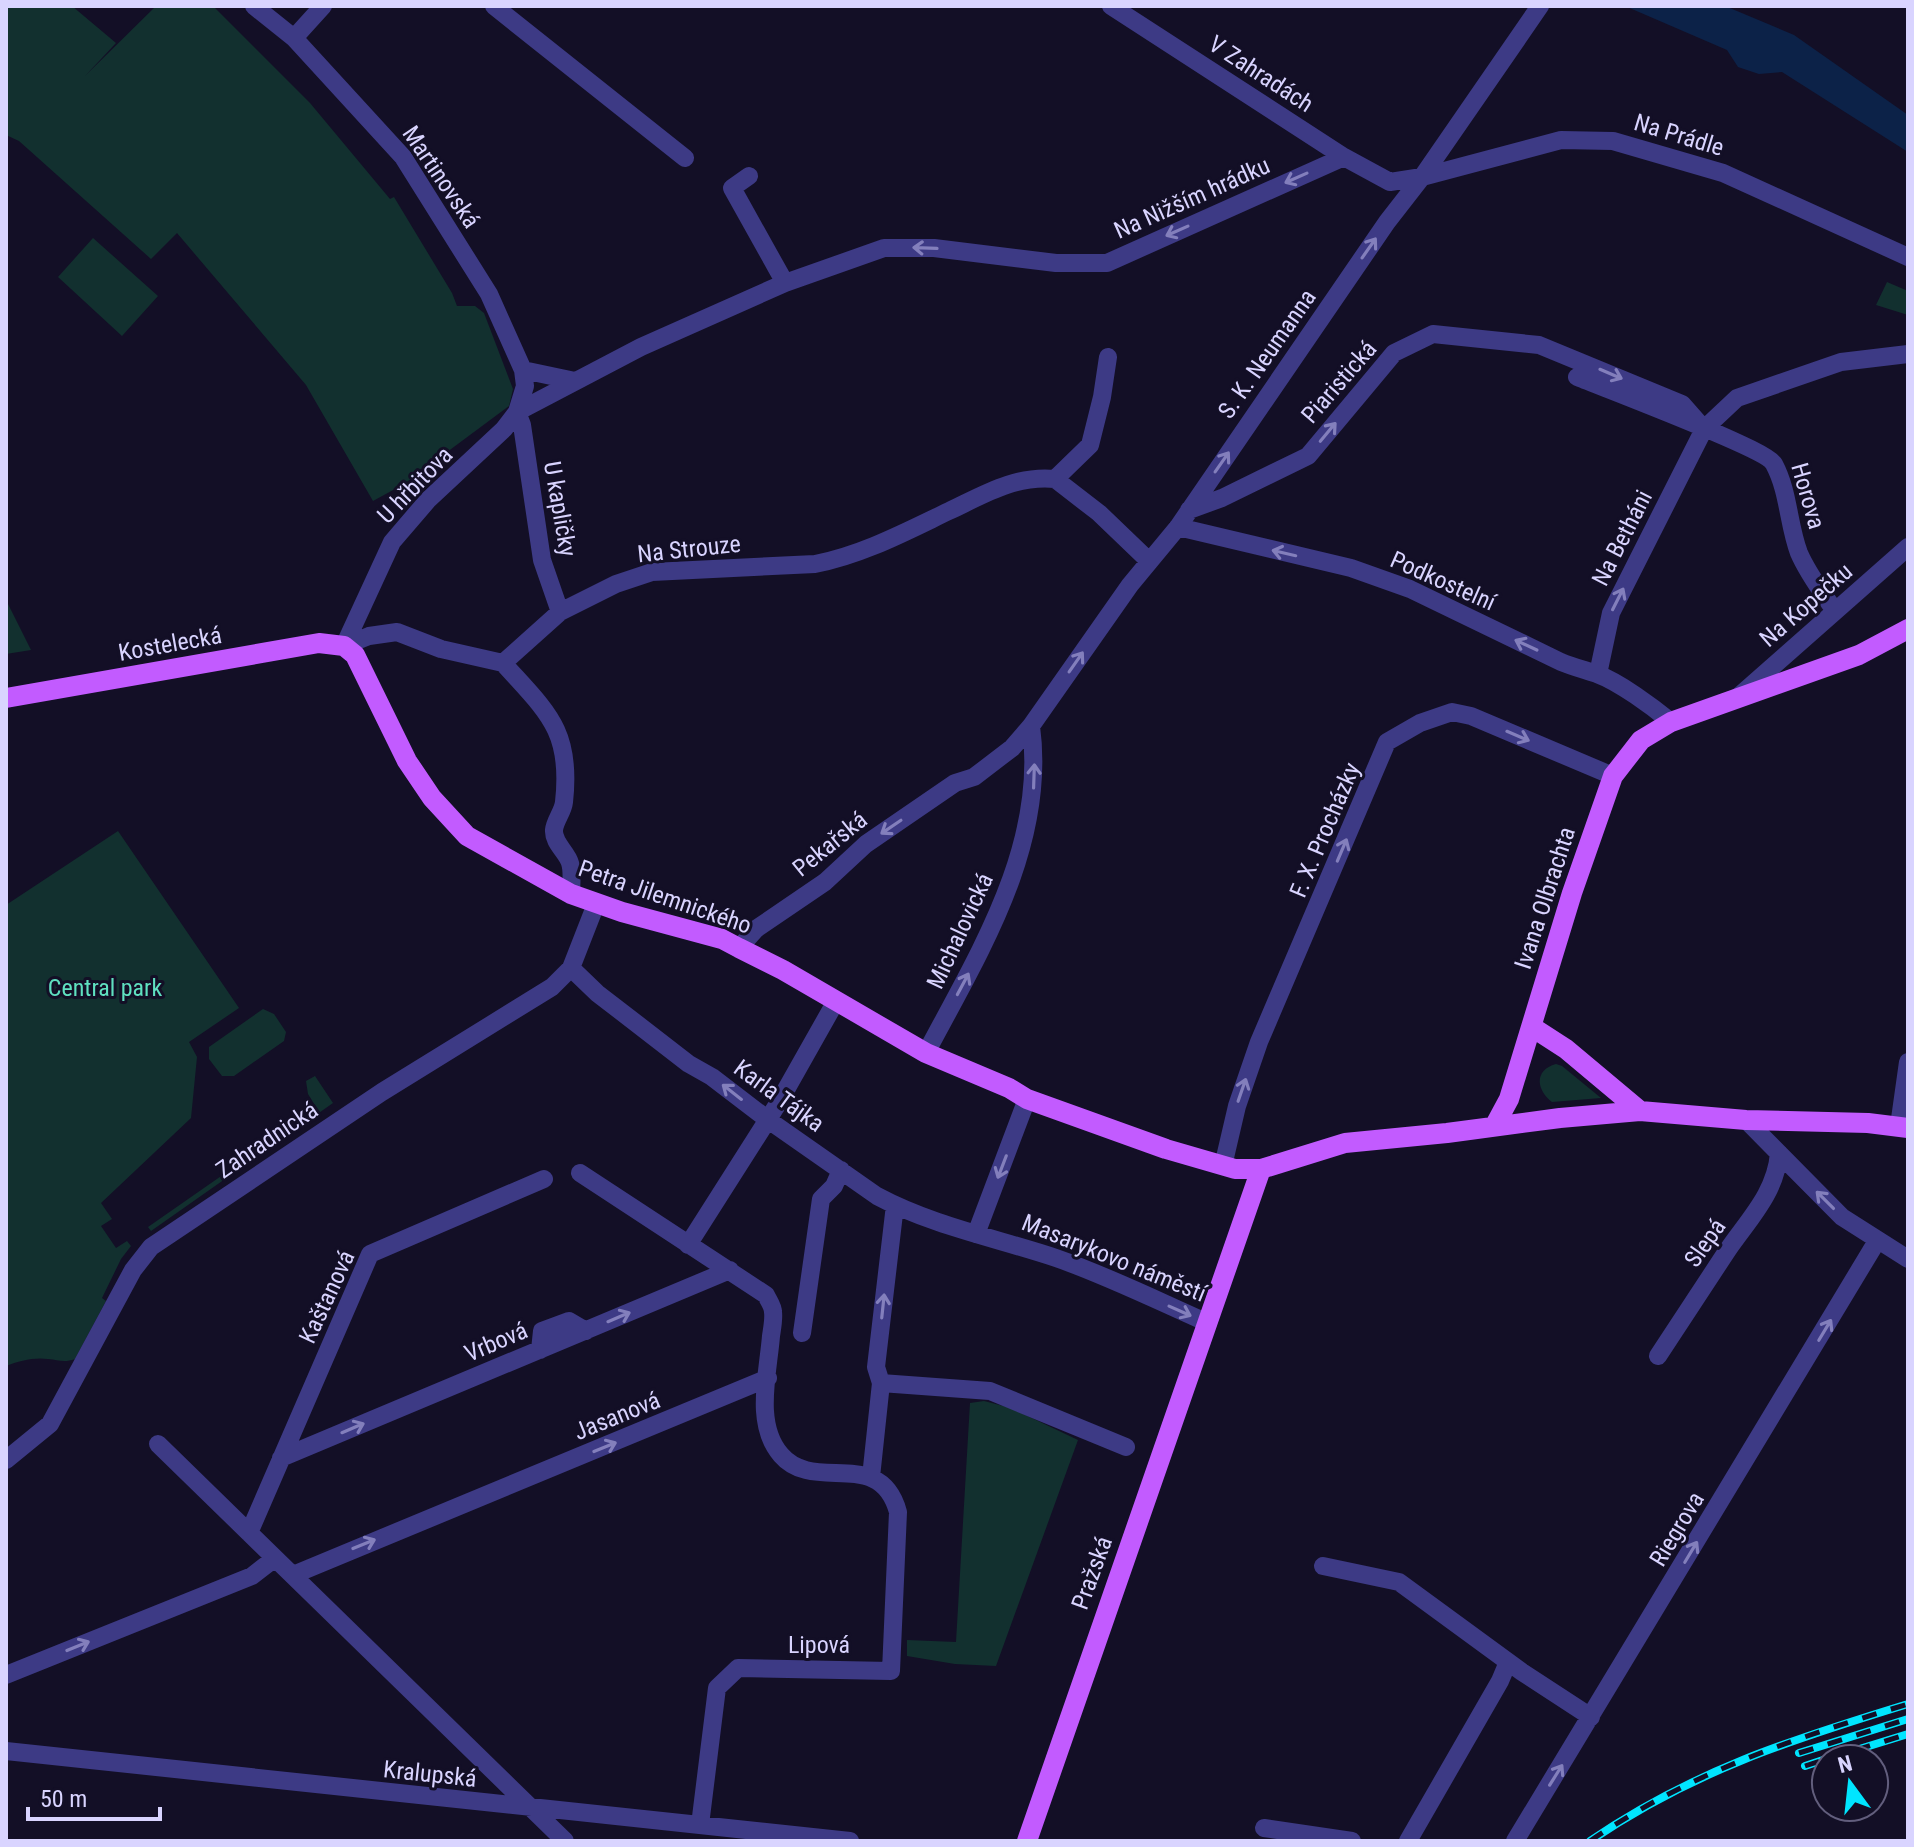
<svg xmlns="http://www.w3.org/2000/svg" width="1914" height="1847" viewBox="0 0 1914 1847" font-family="'Roboto Condensed',sans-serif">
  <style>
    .green { fill: #12302f }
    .water { fill: #0c2248 }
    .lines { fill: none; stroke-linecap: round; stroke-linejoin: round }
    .minor { stroke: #3d3a85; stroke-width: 18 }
    .major { stroke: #c25bff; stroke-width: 20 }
    .rail-casing { stroke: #00e5ff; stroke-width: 8 }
    .rail { stroke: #130f26; stroke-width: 5; stroke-dasharray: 15; stroke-linecap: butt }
    .oneway { stroke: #837fbc }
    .labels { text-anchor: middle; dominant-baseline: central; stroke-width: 6; stroke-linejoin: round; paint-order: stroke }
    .street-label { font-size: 24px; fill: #d9d4ff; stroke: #130f26 }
    .park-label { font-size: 24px; fill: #5fe0c0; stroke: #130f26 }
  </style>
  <rect width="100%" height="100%" fill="#130f26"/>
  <path class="green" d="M 6,6 L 72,6 L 116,43 L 85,76 L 156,6 L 213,6 L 310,103 L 390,199 L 394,197 L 452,293 L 457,306 L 475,306 L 484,313 L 513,389 L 509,406 L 404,484 L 373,501 L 306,385 L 177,233 L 151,259 L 19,141 L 6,135 Z
    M 93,238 L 158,296 L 122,336 L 58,277 Z
    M 1887,282 L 1908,291 L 1908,315 L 1876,305 Z
    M 6,600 L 31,650 L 6,654 Z
    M 118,831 L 239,1008 L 189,1042 L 197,1057 L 191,1118 L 101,1203 L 112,1219 L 101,1226 L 116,1248 L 127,1241 L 131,1246 L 121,1259 L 102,1298 L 106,1301 L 75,1359 C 64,1363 59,1360 48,1359 C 34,1357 19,1361 6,1366 L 6,905 Z
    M 263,1009 L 274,1014 L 286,1032 L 284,1041 L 234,1076 L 222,1076 L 209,1059 L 209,1047 Z
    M 1556,1064 L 1562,1066 L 1601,1098 L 1552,1102 C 1536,1090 1534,1070 1556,1064 Z
    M 315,1076 L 333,1103 L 151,1231 L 148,1227 L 280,1135 L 279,1133 L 316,1107 L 308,1094 L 306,1081 Z
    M 984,1401 L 1011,1408 L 1078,1440 L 996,1666 L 955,1664 L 907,1656 L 907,1640 L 956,1642 L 970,1403 Z"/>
  <path class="water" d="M 1625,6 L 1725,6 L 1794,35 L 1908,115 L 1908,152 L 1782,72 L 1759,74 L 1738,67 L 1727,50 Z"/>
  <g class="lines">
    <path class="minor" d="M 254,6 L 294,38 L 403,157 L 489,294 L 523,370 L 525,386 L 517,412 L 504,429 L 428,500 L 392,542 L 344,646
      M 494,6 L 685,158
      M 1111,6 L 1344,157 L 1390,182 L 1422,177 L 1561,140 L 1613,141 L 1723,173 L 1908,257
      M 294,38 L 323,6
      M 749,176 L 732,188 L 785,283
      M 523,370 L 575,381
      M 1577,377 C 1604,388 1766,449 1774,464 C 1789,492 1788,524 1799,553 C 1808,574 1822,592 1835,611
      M 517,412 L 641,347 L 785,283 L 884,248 L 934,248 L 1056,263 L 1107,263 L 1344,157
      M 517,412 L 522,425 L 542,560 L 560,612
      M 1055,479 L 1090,445 L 1102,397 L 1108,357
      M 1055,479 L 1099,513 L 1149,561
      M 1189,510 L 1222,498 L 1308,456 L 1394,353 L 1433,334 L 1539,345 L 1682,404 L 1704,429
      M 1178,527 L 1351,568 L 1410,589 L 1561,662 C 1573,667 1585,670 1597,674 C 1619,682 1653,707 1671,722
      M 344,646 L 369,636 L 397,632 L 441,649 L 503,663
      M 503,663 L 560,612 L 616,584 L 652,572 L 815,564 C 862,555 905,532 949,511 C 983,495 1015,475 1055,479
      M 503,663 C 547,712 572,730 564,802 C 563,812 555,820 554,830 C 553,843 567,852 570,863 C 573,872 571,885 571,894
      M 1598,674 L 1611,613 L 1704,429 L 1737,398 L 1841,362 L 1908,354
      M 1738,697 L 1908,547
      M 739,948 L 756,929 L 825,882 L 866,844 L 955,783 L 974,777 L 1012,748 L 1031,726 L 1130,585 L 1178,527 L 1387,222 L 1422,177 L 1540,6
      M 571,968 L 597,993 L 689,1064 L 712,1077 L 767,1119 L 877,1196 C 933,1226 996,1238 1056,1258 C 1108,1276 1158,1301 1208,1323
      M 926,1053 C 980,951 1047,845 1031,726
      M 1746,1120 L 1842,1217 L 1908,1259
      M 1899,1126 L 1908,1062
      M 1223,1166 L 1237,1106 L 1259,1042 L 1387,742 L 1420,723 L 1452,712 L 1471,716 L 1613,776
      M 580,1173 L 766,1295 C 768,1300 773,1306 773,1312 C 774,1319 772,1329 771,1336 C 768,1374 754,1424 781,1455 C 814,1494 880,1446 898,1512 L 891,1671 L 738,1668 L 717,1688 L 700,1825
      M 976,1234 L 1027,1099
      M 688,1245 L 779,1102 L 836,1001
      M 802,1333 L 821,1199 L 834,1186 L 841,1170
      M 540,1350 L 542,1331 L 569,1321 L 586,1331
      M 1658,1356 C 1681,1321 1704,1286 1727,1251 C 1748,1220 1776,1193 1779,1153
      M 881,1383 L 990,1391 L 1126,1447
      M 158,1444 L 565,1841
      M 281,1458 L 730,1270
      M 6,1460 L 50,1424 L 133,1270 L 151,1247 L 382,1092 L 552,987 L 571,968 L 596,904
      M 871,1477 L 881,1383 L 876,1367 L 895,1205
      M 249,1533 L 370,1254 L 544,1179
      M 1323,1566 L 1399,1582 L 1522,1672 L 1591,1717
      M 293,1575 L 768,1378
      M 6,1675 L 252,1576 L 274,1559
      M 6,1751 L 850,1841
      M 1264,1828 L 1352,1841
      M 1408,1841 L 1500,1681 L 1508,1662
      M 1515,1841 L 1877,1241"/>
    <path class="major" d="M 6,698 L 319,643 L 344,646 L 355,655 L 407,761 L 432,798 L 467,836 L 571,894 L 622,912 L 722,939 L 739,948 L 783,970 L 926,1053 L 1009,1088 L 1027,1099 L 1166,1149 L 1235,1169 L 1261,1169 L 1345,1143 L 1447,1133 L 1560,1118 L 1640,1111 L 1746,1120 L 1868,1123 L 1908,1128
      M 1532,1027 L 1566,1049 L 1640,1111
      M 1495,1125 L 1509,1099 L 1572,893 L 1613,776 L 1641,740 L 1671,722 L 1859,655 L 1908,629
      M 1027,1841 L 1261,1169"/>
    <defs>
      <path id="rail" d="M 1799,1753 L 1908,1719
        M 1827,1759 L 1908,1734
        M 1805,1766 L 1826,1759
        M 1590,1841 C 1693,1771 1790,1740 1908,1704"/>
    </defs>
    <use href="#rail" class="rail-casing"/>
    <use href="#rail" class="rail"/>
  </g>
  <defs><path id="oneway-shaft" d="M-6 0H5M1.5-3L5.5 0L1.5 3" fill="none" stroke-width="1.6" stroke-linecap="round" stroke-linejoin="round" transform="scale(2)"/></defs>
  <g class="oneway">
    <use href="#oneway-shaft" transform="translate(1296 178) rotate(156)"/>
    <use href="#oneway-shaft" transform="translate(1177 231) rotate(156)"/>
    <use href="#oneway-shaft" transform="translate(925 248) rotate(-178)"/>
    <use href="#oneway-shaft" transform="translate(1369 248) rotate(-55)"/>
    <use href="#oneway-shaft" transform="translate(1611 374) rotate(23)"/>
    <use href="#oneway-shaft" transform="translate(1328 432) rotate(-50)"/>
    <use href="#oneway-shaft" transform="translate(1222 462) rotate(-55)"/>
    <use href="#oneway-shaft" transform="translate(1284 553) rotate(-167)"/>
    <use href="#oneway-shaft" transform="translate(1618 599) rotate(-63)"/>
    <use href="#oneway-shaft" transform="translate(1526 645) rotate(-155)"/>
    <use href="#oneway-shaft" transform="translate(1076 662) rotate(-55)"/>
    <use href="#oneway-shaft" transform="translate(1518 736) rotate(23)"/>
    <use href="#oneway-shaft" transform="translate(1034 776) rotate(-88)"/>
    <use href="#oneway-shaft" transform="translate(891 827) rotate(146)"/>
    <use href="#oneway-shaft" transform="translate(1342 850) rotate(-67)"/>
    <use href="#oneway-shaft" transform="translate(963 984) rotate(-62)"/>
    <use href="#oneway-shaft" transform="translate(1242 1090) rotate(-71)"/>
    <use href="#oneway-shaft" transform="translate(732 1092) rotate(-142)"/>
    <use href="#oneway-shaft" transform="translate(1002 1167) rotate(111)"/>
    <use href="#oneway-shaft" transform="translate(1825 1200) rotate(-135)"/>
    <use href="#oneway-shaft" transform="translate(883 1306) rotate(-84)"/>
    <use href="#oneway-shaft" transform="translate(1180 1311) rotate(24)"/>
    <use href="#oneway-shaft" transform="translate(619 1317) rotate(-23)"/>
    <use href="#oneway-shaft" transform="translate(1825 1330) rotate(-59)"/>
    <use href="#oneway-shaft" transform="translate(353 1428) rotate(-23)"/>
    <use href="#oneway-shaft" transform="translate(605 1447) rotate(-22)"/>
    <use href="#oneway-shaft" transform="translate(364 1544) rotate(-22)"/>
    <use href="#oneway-shaft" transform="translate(1691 1552) rotate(-59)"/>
    <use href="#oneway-shaft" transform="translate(78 1646) rotate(-22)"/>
    <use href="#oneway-shaft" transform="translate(1556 1775) rotate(-58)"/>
  </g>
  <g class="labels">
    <g class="street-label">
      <text transform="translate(1261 74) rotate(33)">V Zahradách</text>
      <text transform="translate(1679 135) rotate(17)">Na Prádle</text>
      <text transform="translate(441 177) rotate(56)">Martinovská</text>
      <text transform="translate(1192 198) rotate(-24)">Na Nižším hrádku</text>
      <text transform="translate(1267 354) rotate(-55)">S. K. Neumanna</text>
      <text transform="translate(1339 382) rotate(-49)">Piaristická</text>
      <text transform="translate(415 485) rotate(-46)">U hřbitova</text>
      <text transform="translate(1808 496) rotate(74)">Horova</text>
      <text transform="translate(560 509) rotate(80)">U kapličky</text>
      <text transform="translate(1622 538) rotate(-63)">Na Betháni</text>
      <text transform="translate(689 549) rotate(-6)">Na Strouze</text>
      <text transform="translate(1443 581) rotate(24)">Podkostelní</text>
      <text transform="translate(1806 605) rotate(-41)">Na Kopečku</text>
      <text transform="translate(170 644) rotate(-10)">Kostelecká</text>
      <text transform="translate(1325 830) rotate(-67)">F. X. Procházky</text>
      <text transform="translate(830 844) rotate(-39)">Pekařská</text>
      <text transform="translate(665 897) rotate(19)">Petra Jilemnického</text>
      <text transform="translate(1545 898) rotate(-72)">Ivana Olbrachta</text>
      <text transform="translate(960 931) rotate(-65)">Michalovická</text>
      <text transform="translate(779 1096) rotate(36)">Karla Tájka</text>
      <text transform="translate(267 1140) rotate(-34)">Zahradnická</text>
      <text transform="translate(1705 1243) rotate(-55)">Slepá</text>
      <text transform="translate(1114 1258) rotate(22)">Masarykovo náměstí</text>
      <text transform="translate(327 1297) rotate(-65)">Kaštanová</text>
      <text transform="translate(496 1342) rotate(-23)">Vrbová</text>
      <text transform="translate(617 1416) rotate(-22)">Jasanová</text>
      <text transform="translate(1677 1529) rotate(-59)">Riegrova</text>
      <text transform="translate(1092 1573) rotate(-70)">Pražská</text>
      <text x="819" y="1645">Lipová</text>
      <text transform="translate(430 1774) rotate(6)">Kralupská</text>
    </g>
    <g class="park-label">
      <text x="105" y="988">Central park</text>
    </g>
  </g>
  <rect width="1914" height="1847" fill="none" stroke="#d9d4ff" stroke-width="16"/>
  <g transform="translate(1850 1783) rotate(345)"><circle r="38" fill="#130f26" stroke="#625e7d" stroke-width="2"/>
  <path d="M0-6L14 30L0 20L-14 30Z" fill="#00e5ff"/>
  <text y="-12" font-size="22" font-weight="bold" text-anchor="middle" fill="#d9d4ff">N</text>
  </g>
  <path d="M28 1807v12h132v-12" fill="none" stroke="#d9d4ff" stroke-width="4"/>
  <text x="40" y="1807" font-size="24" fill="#d9d4ff" stroke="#130f26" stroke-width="6" paint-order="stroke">50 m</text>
</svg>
